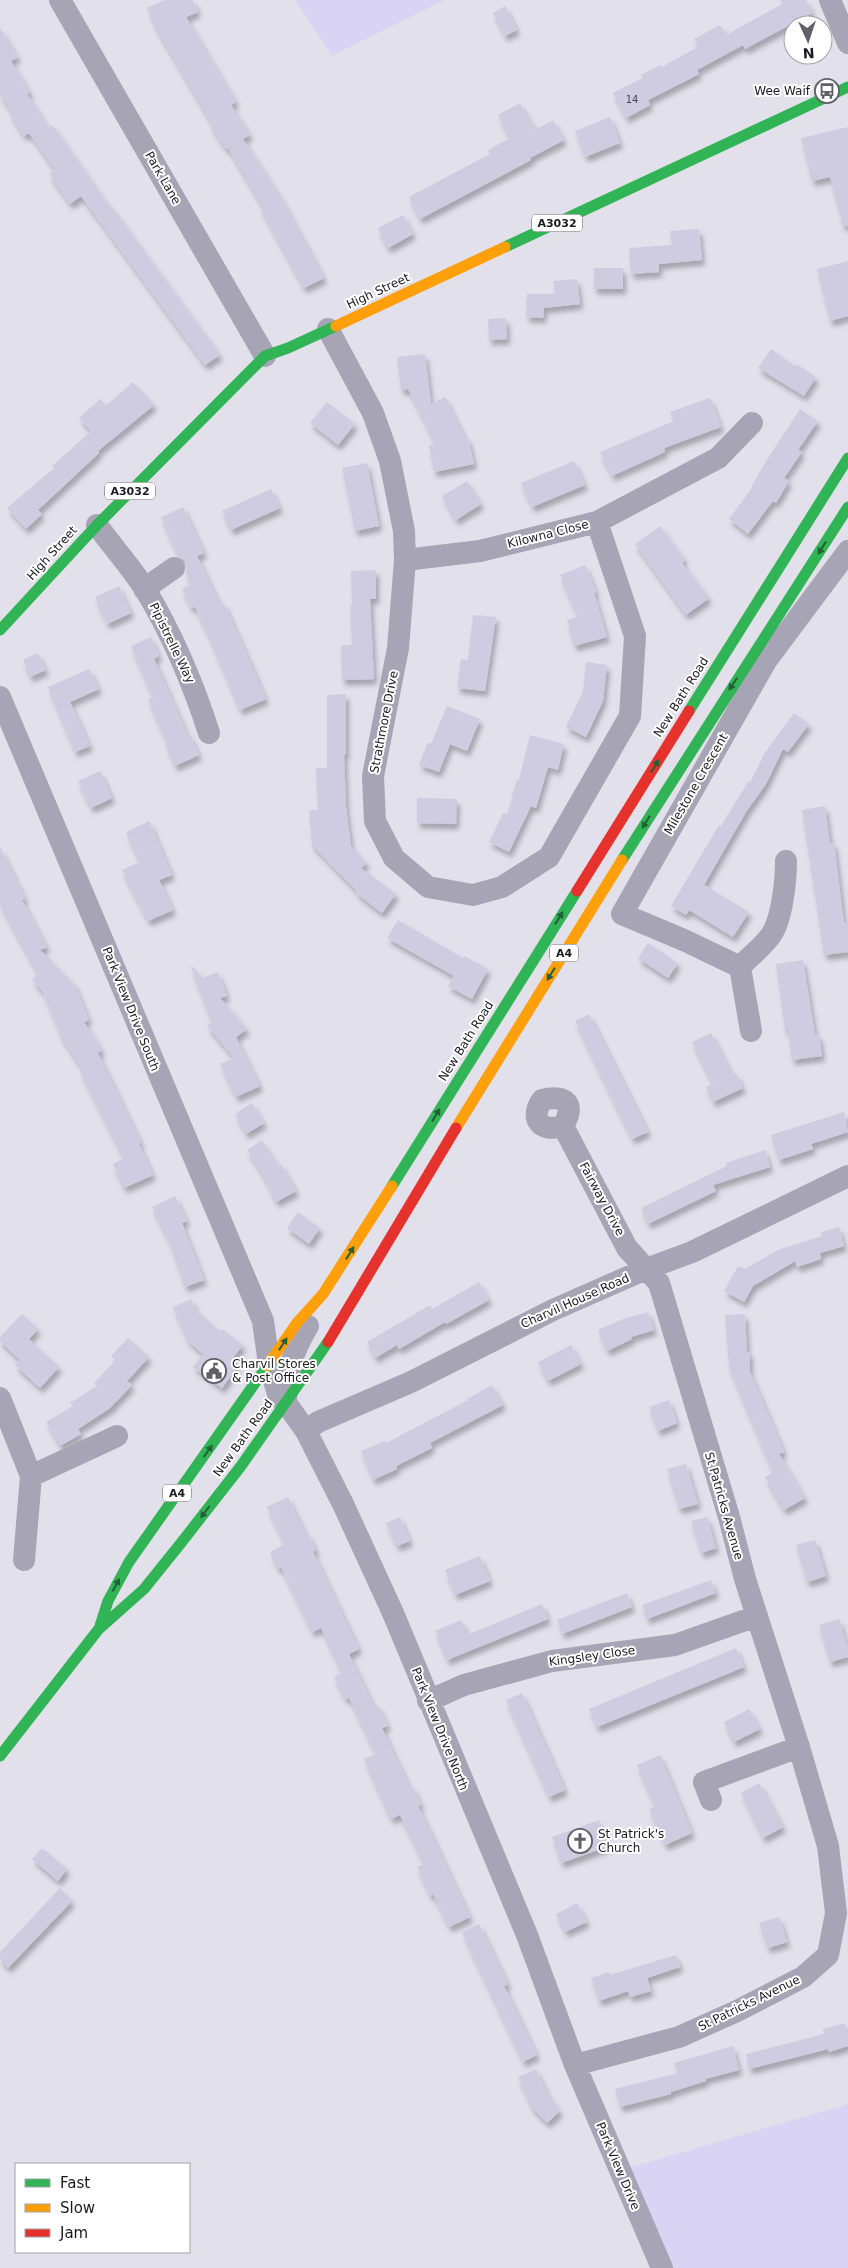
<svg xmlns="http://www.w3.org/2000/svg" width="848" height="2268" viewBox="0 0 848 2268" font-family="'DejaVu Sans',sans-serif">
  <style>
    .green { fill: #d9d4f3 }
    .building { fill: #cfcbe1; filter: url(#shadow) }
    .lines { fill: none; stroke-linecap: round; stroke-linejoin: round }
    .street { stroke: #a7a4b6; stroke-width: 22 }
    .fast { stroke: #30b455; stroke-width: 11 }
    .slow { stroke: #ff9f0a; stroke-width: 11 }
    .jam { stroke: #e5322d; stroke-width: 11 }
    .oneway { fill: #245f38 }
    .labels { text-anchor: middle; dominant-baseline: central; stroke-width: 4; stroke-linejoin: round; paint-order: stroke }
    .number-label { font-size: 10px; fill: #484651 }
    .shield { fill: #fff; stroke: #5f5f64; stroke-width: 1 }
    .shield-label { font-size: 11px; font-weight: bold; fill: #1b1a21 }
    .poi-label { font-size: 12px; fill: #1b1a21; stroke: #fff; text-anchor: start }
    .street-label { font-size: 12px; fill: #1b1a21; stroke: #fff }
  </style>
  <defs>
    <filter id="shadow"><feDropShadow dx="3" dy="5.5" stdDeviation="2.5" flood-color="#0004"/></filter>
  </defs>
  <rect width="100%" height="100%" fill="#e2e0eb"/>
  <path class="green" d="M 295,0 L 445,0 L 332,56 Z
    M 848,2104 L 848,2268 L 668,2268 L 624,2169 Z"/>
  <path class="building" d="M 165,0 L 193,0 L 198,12 L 186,17 L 236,102 L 231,105 L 250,135 L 243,139 L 280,196 L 324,278 L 304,288 L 260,207 L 262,205 L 228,148 L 226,149 L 210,125 L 212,124 L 156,28 L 147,8 Z
    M 780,0 L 806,0 L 812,13 L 745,49 L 743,45 L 697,70 L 699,74 L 648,100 L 650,105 L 626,118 L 613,93 L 643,78 L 641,75 L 660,65 L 662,67 L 698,47 L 694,39 L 720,25 L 726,35 L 782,4 Z
    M 505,6 L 517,30 L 505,36 L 493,13 Z
    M 0,28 L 18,57 L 11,61 L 30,92 L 27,94 L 49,128 L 53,126 L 109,206 L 110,205 L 220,355 L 205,365 L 81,196 L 70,204 L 49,174 L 55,170 L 29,133 L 24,136 L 10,114 L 12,113 L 0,94 Z
    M 520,103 L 535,130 L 553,120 L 564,140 L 530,158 L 531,160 L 420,219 L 409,197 L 490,154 L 488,150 L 510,138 L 498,115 Z
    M 610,117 L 620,143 L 585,157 L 575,131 Z
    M 848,127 L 848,226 L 843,226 L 830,177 L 812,181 L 801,138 Z
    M 403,215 L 413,234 L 388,248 L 378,228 Z
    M 699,229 L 702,260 L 659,264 L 659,272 L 631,274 L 629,248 L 672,245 L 670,231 Z
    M 848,261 L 848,316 L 830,321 L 817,269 Z
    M 594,268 L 623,268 L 623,289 L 594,289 Z
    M 577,279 L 580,304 L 544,308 L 543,318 L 526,317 L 527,294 L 555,294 L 553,281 Z
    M 506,318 L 507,339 L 489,340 L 488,319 Z
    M 771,349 L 795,366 L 796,364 L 816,377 L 804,396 L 758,368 Z
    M 425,354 L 431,404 L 445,397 L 465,438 L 468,438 L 474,464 L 434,472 L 429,445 L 436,444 L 408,389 L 401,390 L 397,357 Z
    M 133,382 L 154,405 L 98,451 L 99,453 L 38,510 L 42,514 L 26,529 L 7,508 L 54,468 L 52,466 L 91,431 L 79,418 L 100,399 L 106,406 Z
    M 710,398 L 721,427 L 664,448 L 665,452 L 612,476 L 600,452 L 674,421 L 670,412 Z
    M 327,402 L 355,424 L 338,445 L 310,423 Z
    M 800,409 L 818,421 L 798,450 L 802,452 L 784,478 L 789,481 L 776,503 L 773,501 L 748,534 L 729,519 L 752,488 L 751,487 L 768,458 Z
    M 574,461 L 585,485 L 532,507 L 521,483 Z
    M 367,463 L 379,526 L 355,531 L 342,468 Z
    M 467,481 L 481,504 L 456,520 L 442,496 Z
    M 271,489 L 280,508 L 231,530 L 222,511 Z
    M 183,507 L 204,553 L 197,556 L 220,605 L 224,603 L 266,699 L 240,710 L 207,632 L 195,607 L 191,608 L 182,589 L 191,585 L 186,573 L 187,566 L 184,560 L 178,556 L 161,517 Z
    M 660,526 L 685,560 L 682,563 L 709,598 L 686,615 L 635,544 Z
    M 585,565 L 596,592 L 594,593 L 607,637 L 574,646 L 567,620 L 578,617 L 560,575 Z
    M 376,570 L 376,599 L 370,599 L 374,679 L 342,680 L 341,645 L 352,645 L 350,605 L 352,605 L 351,571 Z
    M 119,586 L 131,613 L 107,624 L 95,597 Z
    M 473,615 L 496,617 L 485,691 L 457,688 L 461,659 L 468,660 Z
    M 151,637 L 159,656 L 154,659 L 188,736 L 190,735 L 199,755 L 175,766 L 166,746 L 168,745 L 148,699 L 153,697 L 131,646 Z
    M 38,653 L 46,670 L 30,677 L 23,660 Z
    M 586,662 L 607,665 L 603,701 L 586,737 L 566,727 L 583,691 Z
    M 89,669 L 99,689 L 70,702 L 90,746 L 75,752 L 48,687 Z
    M 346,694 L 346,755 L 344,755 L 346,807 L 351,846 L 367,863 L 361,868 L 396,894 L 382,913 L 356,893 L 357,891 L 312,845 L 309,810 L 318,810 L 316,768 L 327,768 L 327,695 Z
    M 447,706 L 480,719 L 467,751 L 450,744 L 439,772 L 419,765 L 428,742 L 431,744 Z
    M 794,713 L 809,724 L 788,752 L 783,749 L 766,784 L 746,812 L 704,885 L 749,912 L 733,937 L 689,910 L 686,915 L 671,906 L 719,825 L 721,826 L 748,782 L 750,783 L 764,754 Z
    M 530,735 L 564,744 L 558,770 L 548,767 L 536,808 L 531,806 L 509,852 L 489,842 L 503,813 L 507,814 L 511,801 L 517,801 L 511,799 L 517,779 L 519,780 Z
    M 100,771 L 112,798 L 91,808 L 78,781 Z
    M 417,798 L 457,799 L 456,824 L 417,823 Z
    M 825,806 L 830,843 L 834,843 L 844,923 L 848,922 L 848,952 L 824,955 L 802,810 Z
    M 149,821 L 172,875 L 159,880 L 173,910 L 148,921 L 122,870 L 140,862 L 126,832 Z
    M 0,847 L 25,899 L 22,900 L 47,947 L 40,950 L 75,985 L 89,1020 L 84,1022 L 102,1050 L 98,1053 L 141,1143 L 139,1144 L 153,1175 L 124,1188 L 113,1164 L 124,1158 L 80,1071 L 83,1070 L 62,1038 L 43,992 L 32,980 L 38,974 L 0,904 Z
    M 398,920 L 463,958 L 464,956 L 488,969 L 472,999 L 448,986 L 454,976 L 387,938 Z
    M 648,943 L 678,963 L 668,978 L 638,958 Z
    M 803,960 L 815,1035 L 819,1034 L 822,1056 L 792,1060 L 788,1030 L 785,1030 L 776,964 Z
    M 192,966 L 203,978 L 218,972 L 227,996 L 220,998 L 247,1029 L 236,1037 L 260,1086 L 236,1097 L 220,1064 L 234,1058 L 207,1026 L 212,1022 L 191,967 Z
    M 589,1014 L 648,1132 L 632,1139 L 575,1021 Z
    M 711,1033 L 732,1075 L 736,1073 L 743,1088 L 713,1102 L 706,1087 L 713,1084 L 692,1042 Z
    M 252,1103 L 264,1123 L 246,1134 L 235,1114 Z
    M 844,1112 L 848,1132 L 811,1144 L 813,1149 L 779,1160 L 771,1135 Z
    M 262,1140 L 278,1166 L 281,1164 L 296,1191 L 276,1202 L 263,1175 L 247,1150 Z
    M 765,1150 L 770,1167 L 713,1185 L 716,1191 L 648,1224 L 641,1208 L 727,1166 L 726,1163 Z
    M 175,1196 L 187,1221 L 182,1223 L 204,1280 L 185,1287 L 169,1241 L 152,1207 Z
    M 298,1212 L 320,1228 L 309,1244 L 287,1228 Z
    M 839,1227 L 844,1246 L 820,1253 L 821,1259 L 797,1267 L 795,1261 L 753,1286 L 744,1302 L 724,1291 L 738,1266 L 745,1269 L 778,1250 L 822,1236 L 821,1232 Z
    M 479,1282 L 489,1300 L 446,1324 L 445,1322 L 399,1349 L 397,1345 L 375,1358 L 367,1342 L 430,1305 L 432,1309 Z
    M 191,1299 L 196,1310 L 220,1331 L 222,1329 L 243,1345 L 231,1360 L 238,1366 L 222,1388 L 193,1367 L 203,1354 L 188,1341 L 173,1307 Z
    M 648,1312 L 654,1330 L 631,1337 L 632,1339 L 607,1351 L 598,1330 L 623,1319 Z
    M 22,1314 L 38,1329 L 29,1339 L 59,1367 L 40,1388 L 15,1365 L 20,1360 L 0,1341 L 0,1337 Z
    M 745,1314 L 747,1352 L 750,1352 L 750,1372 L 784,1452 L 779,1454 L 805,1498 L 784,1510 L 765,1477 L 773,1472 L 729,1367 L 725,1315 Z
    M 128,1338 L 149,1357 L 127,1381 L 132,1385 L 110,1408 L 78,1429 L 81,1434 L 60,1446 L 46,1422 L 73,1406 L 70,1403 L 97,1386 L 94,1383 L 116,1360 L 111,1356 Z
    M 571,1345 L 581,1364 L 548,1381 L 538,1362 Z
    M 492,1385 L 503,1405 L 430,1443 L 432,1448 L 396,1466 L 397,1469 L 373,1480 L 361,1451 L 385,1441 L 386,1443 L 468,1400 L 467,1399 Z
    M 669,1400 L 677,1423 L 658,1431 L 649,1407 Z
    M 686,1464 L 698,1504 L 679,1509 L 667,1469 Z
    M 288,1497 L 306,1535 L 308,1533 L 316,1550 L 313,1552 L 359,1649 L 349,1654 L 374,1707 L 378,1705 L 388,1726 L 382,1728 L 410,1788 L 413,1787 L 421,1805 L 418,1806 L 470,1917 L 449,1927 L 433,1894 L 430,1896 L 417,1867 L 424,1864 L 400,1815 L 391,1819 L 364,1759 L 376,1754 L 349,1698 L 345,1699 L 334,1677 L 342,1673 L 321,1628 L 312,1632 L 281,1567 L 278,1569 L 270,1552 L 285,1544 L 267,1507 Z
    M 400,1517 L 410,1541 L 397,1546 L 386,1523 Z
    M 707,1517 L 716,1548 L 701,1553 L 691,1521 Z
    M 815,1540 L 826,1576 L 807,1582 L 796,1545 Z
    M 480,1556 L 490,1581 L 455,1595 L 445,1570 Z
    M 711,1580 L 716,1593 L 647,1619 L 642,1605 Z
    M 627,1593 L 632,1607 L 562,1634 L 557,1620 Z
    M 542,1604 L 548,1619 L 447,1660 L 435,1631 L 461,1620 L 467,1635 Z
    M 839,1619 L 848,1648 L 848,1657 L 830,1662 L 819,1625 Z
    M 736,1648 L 744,1667 L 597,1727 L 589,1709 Z
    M 522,1693 L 565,1790 L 549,1797 L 506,1700 Z
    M 749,1709 L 760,1729 L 734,1742 L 724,1722 Z
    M 660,1755 L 692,1833 L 665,1845 L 649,1809 L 655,1806 L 637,1765 Z
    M 759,1783 L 783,1827 L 763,1838 L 741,1793 Z
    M 599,1820 L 609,1846 L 561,1863 L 552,1837 Z
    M 42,1848 L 67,1869 L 58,1881 L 32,1859 Z
    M 60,1888 L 72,1901 L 8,1968 L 0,1959 L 0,1952 Z
    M 577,1903 L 587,1922 L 565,1932 L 556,1914 Z
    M 779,1917 L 787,1942 L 768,1948 L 759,1923 Z
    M 479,1924 L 508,1984 L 504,1986 L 537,2055 L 523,2062 L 462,1932 Z
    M 676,1955 L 680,1967 L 647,1978 L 651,1991 L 630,1997 L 628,1991 L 599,2001 L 591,1978 L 609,1972 L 610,1975 Z
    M 845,2023 L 848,2035 L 848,2046 L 829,2052 L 828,2049 L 749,2069 L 746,2054 L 824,2034 L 823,2029 Z
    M 733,2046 L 739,2070 L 705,2079 L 706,2081 L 671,2092 L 671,2094 L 620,2107 L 615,2089 L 678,2073 L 674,2063 Z
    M 536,2069 L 547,2093 L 560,2111 L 547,2123 L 532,2108 L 518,2077 Z"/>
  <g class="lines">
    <path class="street" d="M 60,0 L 265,356
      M 830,0 L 848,43
      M 328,329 L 373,413 L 390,461 L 404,531 L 405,560 L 398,648 L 373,776 L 375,821 L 394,858 L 428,887 L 473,895 L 502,887 L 549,857 L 630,716 L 635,636 L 597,522
      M 97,525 C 112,546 131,567 145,589 C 172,634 193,683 209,733
      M 405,560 L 480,551 L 597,522 L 718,458 L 752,423
      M 144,589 L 174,568
      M 0,697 L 263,1321 L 269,1364 L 279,1397 L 286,1403 L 306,1431 L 343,1504 L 393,1613 L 527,1935 L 575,2065 L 662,2268
      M 740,967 C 750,956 763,947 771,935 C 782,920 786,880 786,861
      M 751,1031 L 740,967 L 686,941 L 622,914 L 766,661 L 848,551
      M 563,1126 C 576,1104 566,1094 542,1100 C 529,1119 541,1133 563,1126 L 627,1248 L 659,1283 L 729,1517 L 745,1579 L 799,1747 L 828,1846 L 836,1913 L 828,1955 L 803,1977 L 737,2011 L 679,2037 L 575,2065
      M 0,1398 L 31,1476 L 24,1560
      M 286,1402 C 287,1370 292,1353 308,1326
      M 306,1431 L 318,1422 L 411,1382 L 553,1310 L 646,1269 L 692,1252 L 848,1176
      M 31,1476 L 117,1436
      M 428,1701 L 464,1685 L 552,1661 L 675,1645 L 757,1616
      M 711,1800 L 704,1782 L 799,1747"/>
    <path class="fast" d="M 505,247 L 848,87
      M 0,630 L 97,525 L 265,356 L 288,348 L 336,326
      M 689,711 L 848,458
      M 622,860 L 848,507
      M 392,1186 L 577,891
      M 100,1626 L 108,1601 L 129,1562 L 267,1366
      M 0,1756 L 98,1630 L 144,1589 L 181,1543 L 241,1466 L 328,1342"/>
    <path class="slow" d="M 336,326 L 505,247
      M 456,1128 L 622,860
      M 267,1366 L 296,1324 L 323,1294 L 392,1186"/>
    <path class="jam" d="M 577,891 L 689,711
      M 328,1342 L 456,1128"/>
  </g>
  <defs><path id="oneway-solid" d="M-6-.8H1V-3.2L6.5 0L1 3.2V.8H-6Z" transform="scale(1.25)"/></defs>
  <g class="oneway">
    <use href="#oneway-solid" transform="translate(822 548) rotate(122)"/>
    <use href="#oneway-solid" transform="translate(733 684) rotate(124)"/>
    <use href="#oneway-solid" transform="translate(655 766) rotate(-58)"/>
    <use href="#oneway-solid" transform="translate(646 822) rotate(122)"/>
    <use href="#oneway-solid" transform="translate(559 918) rotate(-58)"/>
    <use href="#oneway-solid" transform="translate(551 974) rotate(122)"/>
    <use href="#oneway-solid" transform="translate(436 1115) rotate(-58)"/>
    <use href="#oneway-solid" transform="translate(350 1253) rotate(-58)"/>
    <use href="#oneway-solid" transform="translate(283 1344) rotate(-57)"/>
    <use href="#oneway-solid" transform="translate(208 1451) rotate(-54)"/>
    <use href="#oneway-solid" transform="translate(205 1512) rotate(127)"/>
    <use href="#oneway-solid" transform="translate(116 1585) rotate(-61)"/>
  </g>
  <defs>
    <symbol id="bus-ring" viewBox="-11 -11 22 22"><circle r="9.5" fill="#fff" stroke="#615f68" stroke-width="1.5"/><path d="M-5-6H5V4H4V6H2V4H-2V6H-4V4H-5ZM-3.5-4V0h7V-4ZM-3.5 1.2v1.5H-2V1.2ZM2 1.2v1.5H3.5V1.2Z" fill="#615f68"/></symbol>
    <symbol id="civic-ring" viewBox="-11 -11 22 22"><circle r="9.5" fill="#fff" stroke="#615f68" stroke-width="1.5"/><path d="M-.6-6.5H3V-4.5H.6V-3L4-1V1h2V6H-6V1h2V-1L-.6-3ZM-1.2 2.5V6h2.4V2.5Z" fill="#615f68"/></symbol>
    <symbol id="church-ring" viewBox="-11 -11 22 22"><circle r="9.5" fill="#fff" stroke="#615f68" stroke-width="1.5"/><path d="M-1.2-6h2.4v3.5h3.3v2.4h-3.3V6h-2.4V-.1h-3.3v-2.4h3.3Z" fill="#615f68"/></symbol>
  </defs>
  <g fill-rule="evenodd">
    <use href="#bus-ring" x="813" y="77" width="28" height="28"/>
    <use href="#civic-ring" x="200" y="1357" width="28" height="28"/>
    <use href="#church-ring" x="566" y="1827" width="28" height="28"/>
  </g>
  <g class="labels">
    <g class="number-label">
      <text x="632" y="99">14</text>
    </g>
    <g class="shield">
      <rect x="532" y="214.5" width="50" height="17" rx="4"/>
      <rect x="105" y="482.5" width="50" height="17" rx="4"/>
      <rect x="550" y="944.5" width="28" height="17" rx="4"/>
      <rect x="163" y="1484.5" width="28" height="17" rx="4"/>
    </g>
    <g class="shield-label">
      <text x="557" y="223">A3032</text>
      <text x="130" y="491">A3032</text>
      <text x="564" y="953">A4</text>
      <text x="177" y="1493">A4</text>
    </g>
    <g class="poi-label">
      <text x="810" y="91" text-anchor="end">Wee Waif</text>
      <text x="232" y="1364">Charvil Stores<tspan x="232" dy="14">&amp; Post Office</tspan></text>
      <text x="598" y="1834">St Patrick's<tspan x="598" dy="14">Church</tspan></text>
    </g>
    <g class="street-label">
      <text transform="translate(163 178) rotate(60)">Park Lane</text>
      <text transform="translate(378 291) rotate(-25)">High Street</text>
      <text transform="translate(548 534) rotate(-14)">Kilowna Close</text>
      <text transform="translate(52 553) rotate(-48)">High Street</text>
      <text transform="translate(172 643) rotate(64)">Pipistrelle Way</text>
      <text transform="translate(681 697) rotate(-58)">New Bath Road</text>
      <text transform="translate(384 722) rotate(-79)">Strathmore Drive</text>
      <text transform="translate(696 784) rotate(-60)">Milestone Crescent</text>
      <text transform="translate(131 1009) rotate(68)">Park View Drive South</text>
      <text transform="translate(466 1041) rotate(-58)">New Bath Road</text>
      <text transform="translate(602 1199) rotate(62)">Fairway Drive</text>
      <text transform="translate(575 1301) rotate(-24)">Charvil House Road</text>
      <text transform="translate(243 1438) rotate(-54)">New Bath Road</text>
      <text transform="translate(724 1506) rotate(74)">St Patricks Avenue</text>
      <text transform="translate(592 1656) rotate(-8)">Kingsley Close</text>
      <text transform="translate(440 1729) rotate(68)">Park View Drive North</text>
      <text transform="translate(749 2003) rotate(-26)">St Patricks Avenue</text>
      <text transform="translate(618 2166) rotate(67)">Park View Drive</text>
    </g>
  </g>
  <rect x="15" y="2163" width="175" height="90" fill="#ffffff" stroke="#a4a3a6"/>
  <rect x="25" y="2179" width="25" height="8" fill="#30b455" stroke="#a4a3a6"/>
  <text x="60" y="2188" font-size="15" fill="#1b1a21">Fast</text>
  <rect x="25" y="2204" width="25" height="8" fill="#ff9f0a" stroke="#a4a3a6"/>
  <text x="60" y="2213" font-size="15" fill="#1b1a21">Slow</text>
  <rect x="25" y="2229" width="25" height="8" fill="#e5322d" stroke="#a4a3a6"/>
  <text x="60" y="2238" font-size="15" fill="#1b1a21">Jam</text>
  <g transform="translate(808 40) rotate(177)"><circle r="24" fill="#ffffff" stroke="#a4a3a6"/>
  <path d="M0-4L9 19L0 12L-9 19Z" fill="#615f68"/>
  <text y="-8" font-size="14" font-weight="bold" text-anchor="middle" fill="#1b1a21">N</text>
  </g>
</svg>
